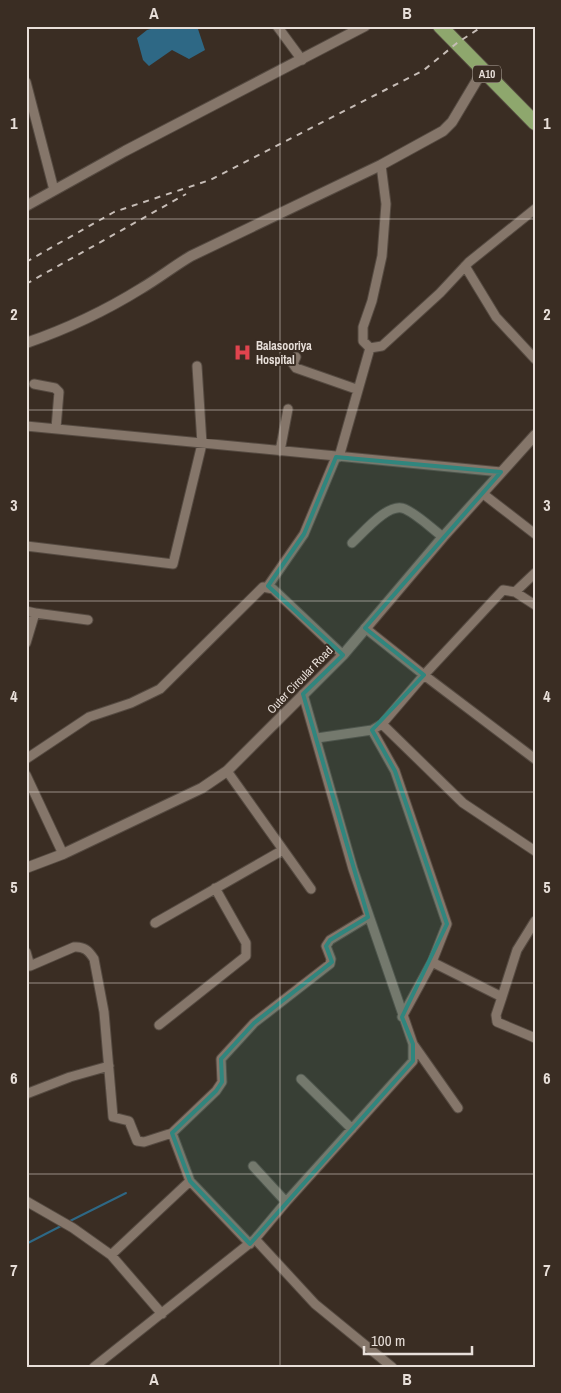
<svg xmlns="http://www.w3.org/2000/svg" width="561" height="1393" viewBox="0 0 561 1393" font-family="'Archivo Narrow',sans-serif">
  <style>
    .water { fill: #2e6885 }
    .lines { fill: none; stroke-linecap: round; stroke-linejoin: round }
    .stream { stroke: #2e6885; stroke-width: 2 }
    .minor-casing { stroke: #554a41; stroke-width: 11 }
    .tertiary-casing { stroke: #554a41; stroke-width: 12 }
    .trunk-casing { stroke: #554a41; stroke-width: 16 }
    .minor { stroke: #85766a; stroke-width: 9 }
    .tertiary { stroke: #85766a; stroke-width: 10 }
    .trunk { stroke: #8ea76d; stroke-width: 14 }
    .rail { stroke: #c6bcb6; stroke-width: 2; stroke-dasharray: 6 6; stroke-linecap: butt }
    .marked { fill: #30867e; fill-opacity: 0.2; stroke: #30867e; stroke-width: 4; stroke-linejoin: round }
    .grid { fill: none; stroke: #e8dfd9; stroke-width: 1; stroke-opacity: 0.55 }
    .labels { text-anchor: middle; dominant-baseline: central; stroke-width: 4; stroke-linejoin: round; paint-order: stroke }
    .shield { fill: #3a2d23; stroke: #b4aaa2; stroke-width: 1 }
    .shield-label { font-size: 11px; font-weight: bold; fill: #e8dfd9 }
    .poi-label { font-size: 12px; font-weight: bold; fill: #e8dfd9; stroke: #3a2d23; text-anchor: start }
    .street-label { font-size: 12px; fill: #e8dfd9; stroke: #3a2d23 }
    .neatline { fill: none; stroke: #e8dfd9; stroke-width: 2 }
    .grid-label { font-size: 16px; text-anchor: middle; font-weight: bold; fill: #e8dfd9 }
  </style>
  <rect width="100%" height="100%" fill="#3a2d23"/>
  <path class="water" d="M 162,26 L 197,26 L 205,50 L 189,59 L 172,50 L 149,66 L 143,60 L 137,38 L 147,30 Z"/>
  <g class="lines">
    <path class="stream" d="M 68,1222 L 126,1193
      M 26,1244 L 61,1226"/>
    <defs>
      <path id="minor" d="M 277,26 L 302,60
        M 26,82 L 54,190
        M 465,266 L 496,317 L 535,359
        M 370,348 L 363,341 L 363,327 L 372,301 L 382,256 L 386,204 L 381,165
        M 296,357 L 293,364 L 296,368 L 356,389
        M 34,384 L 55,388 L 59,392 L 56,428
        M 26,426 L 501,472
        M 280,451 L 288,409
        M 339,457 L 370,348 L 382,346 L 440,293 L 469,262 L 535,209
        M 482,493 L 535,534
        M 352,543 C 363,533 389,501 405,509 C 418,515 431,528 443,537
        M 26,546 L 173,564 L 202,444 L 197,366
        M 535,573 L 515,592 L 535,605
        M 268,586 L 304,534 L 336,457
        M 26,611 L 35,613 L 26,643
        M 35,613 L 88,620
        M 365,628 L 424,675 L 503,590 L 515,592
        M 382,724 L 463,803 L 535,851
        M 372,730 L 395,771 L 447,924 L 432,962
        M 317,738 L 372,730 L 382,724 L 424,675 L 535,759
        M 26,759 L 89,717 L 131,703 L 160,689 L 263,587 L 273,589 L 343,655
        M 227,771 L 311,889
        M 26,775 L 63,854
        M 155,923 L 283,850
        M 26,952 L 30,966 L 74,947 C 84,946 89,951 94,959 L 104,1012 L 113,1117 L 129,1121 L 137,1141 L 144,1142 L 172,1133
        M 502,997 L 517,950 L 535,921
        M 402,1017 L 432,962 L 502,997 L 496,1015 L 497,1022 L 535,1038
        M 159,1025 L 246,956 L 246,943 L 215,888
        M 413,1044 L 458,1108
        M 301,1079 L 352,1129
        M 26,1094 L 70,1077 L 109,1066
        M 253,1166 L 286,1202
        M 26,1201 L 73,1228 L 111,1255 L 162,1314
        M 255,1239 L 315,1304 L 392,1367
        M 250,1244 L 190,1181 L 172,1133 L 216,1091 L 222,1082 L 221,1059 L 254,1023 L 330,964 L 331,959 L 326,946 L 330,940 L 368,917
        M 111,1255 L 190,1181
        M 94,1367 L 255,1239 L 286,1202 L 413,1061 L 413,1044 L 353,869 L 303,694"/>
      <path id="tertiary" d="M 26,206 L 125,151 L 365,26
        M 26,343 C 67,329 105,311 142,288 C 159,278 174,266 191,256 L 381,165 L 443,131 L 452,122 L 483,70
        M 26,868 L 63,854 L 202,788 L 227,771 L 343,655 L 443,537 L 535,435"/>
      <path id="trunk" d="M 440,26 L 535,123"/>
    </defs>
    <use href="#minor" class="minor-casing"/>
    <use href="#tertiary" class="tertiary-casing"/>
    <use href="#trunk" class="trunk-casing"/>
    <use href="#minor" class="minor"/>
    <use href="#tertiary" class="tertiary"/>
    <use href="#trunk" class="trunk"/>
    <path class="rail" d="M 26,262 L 114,212 L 210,180 L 424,70 L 457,43 L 483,26
      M 26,284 L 186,194"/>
  </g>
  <path class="marked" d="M 336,457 L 501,472 L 365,628 L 424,675 L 372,730 L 395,771 L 447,924 L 402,1017 L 413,1044 L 413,1061 L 250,1244 L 190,1181 L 172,1133 L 216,1091 L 222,1082 L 221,1059 L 254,1023 L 332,962 L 326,946 L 330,940 L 368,917 L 303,694 L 343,655 L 268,586 L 304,534 Z"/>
  <path class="grid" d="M 280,26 L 280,1367M 26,219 L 535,219M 26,410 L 535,410M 26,601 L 535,601M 26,792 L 535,792M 26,983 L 535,983M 26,1174 L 535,1174"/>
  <defs>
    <symbol id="hospital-bare" viewBox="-9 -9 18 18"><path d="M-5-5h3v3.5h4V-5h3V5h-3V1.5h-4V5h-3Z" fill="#e0444e" stroke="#3a2d23" stroke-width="2.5" paint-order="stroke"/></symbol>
  </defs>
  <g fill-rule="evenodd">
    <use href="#hospital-bare" x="230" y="340" width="25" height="25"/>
  </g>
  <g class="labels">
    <rect class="shield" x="473" y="65.5" width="28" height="17" rx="4"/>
    <g class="shield-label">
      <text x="487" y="74">A10</text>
    </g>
    <g class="poi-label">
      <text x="256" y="346">Balasooriya<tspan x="256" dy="14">Hospital</tspan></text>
    </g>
    <g class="street-label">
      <text transform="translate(300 680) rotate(-46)">Outer Circular Road</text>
    </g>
  </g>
  <rect width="561" height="1393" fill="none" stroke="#3a2d23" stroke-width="55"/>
  <path d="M364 1346v8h108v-8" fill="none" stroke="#e8dfd9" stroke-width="2.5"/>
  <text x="371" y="1346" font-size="15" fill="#e8dfd9" stroke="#3a2d23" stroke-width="4" paint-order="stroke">100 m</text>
  <rect x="28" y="28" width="506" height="1338" class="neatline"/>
  <g class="grid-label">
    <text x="154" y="19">A</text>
    <text x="407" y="19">B</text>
    <text x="14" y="129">1</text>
    <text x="547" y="129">1</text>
    <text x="14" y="320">2</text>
    <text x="547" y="320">2</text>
    <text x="14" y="511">3</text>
    <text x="547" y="511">3</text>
    <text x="14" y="702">4</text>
    <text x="547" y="702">4</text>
    <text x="14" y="893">5</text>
    <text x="547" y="893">5</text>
    <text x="14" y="1084">6</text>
    <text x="547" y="1084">6</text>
    <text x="14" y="1276">7</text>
    <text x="547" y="1276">7</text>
    <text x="154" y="1385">A</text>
    <text x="407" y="1385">B</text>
  </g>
</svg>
